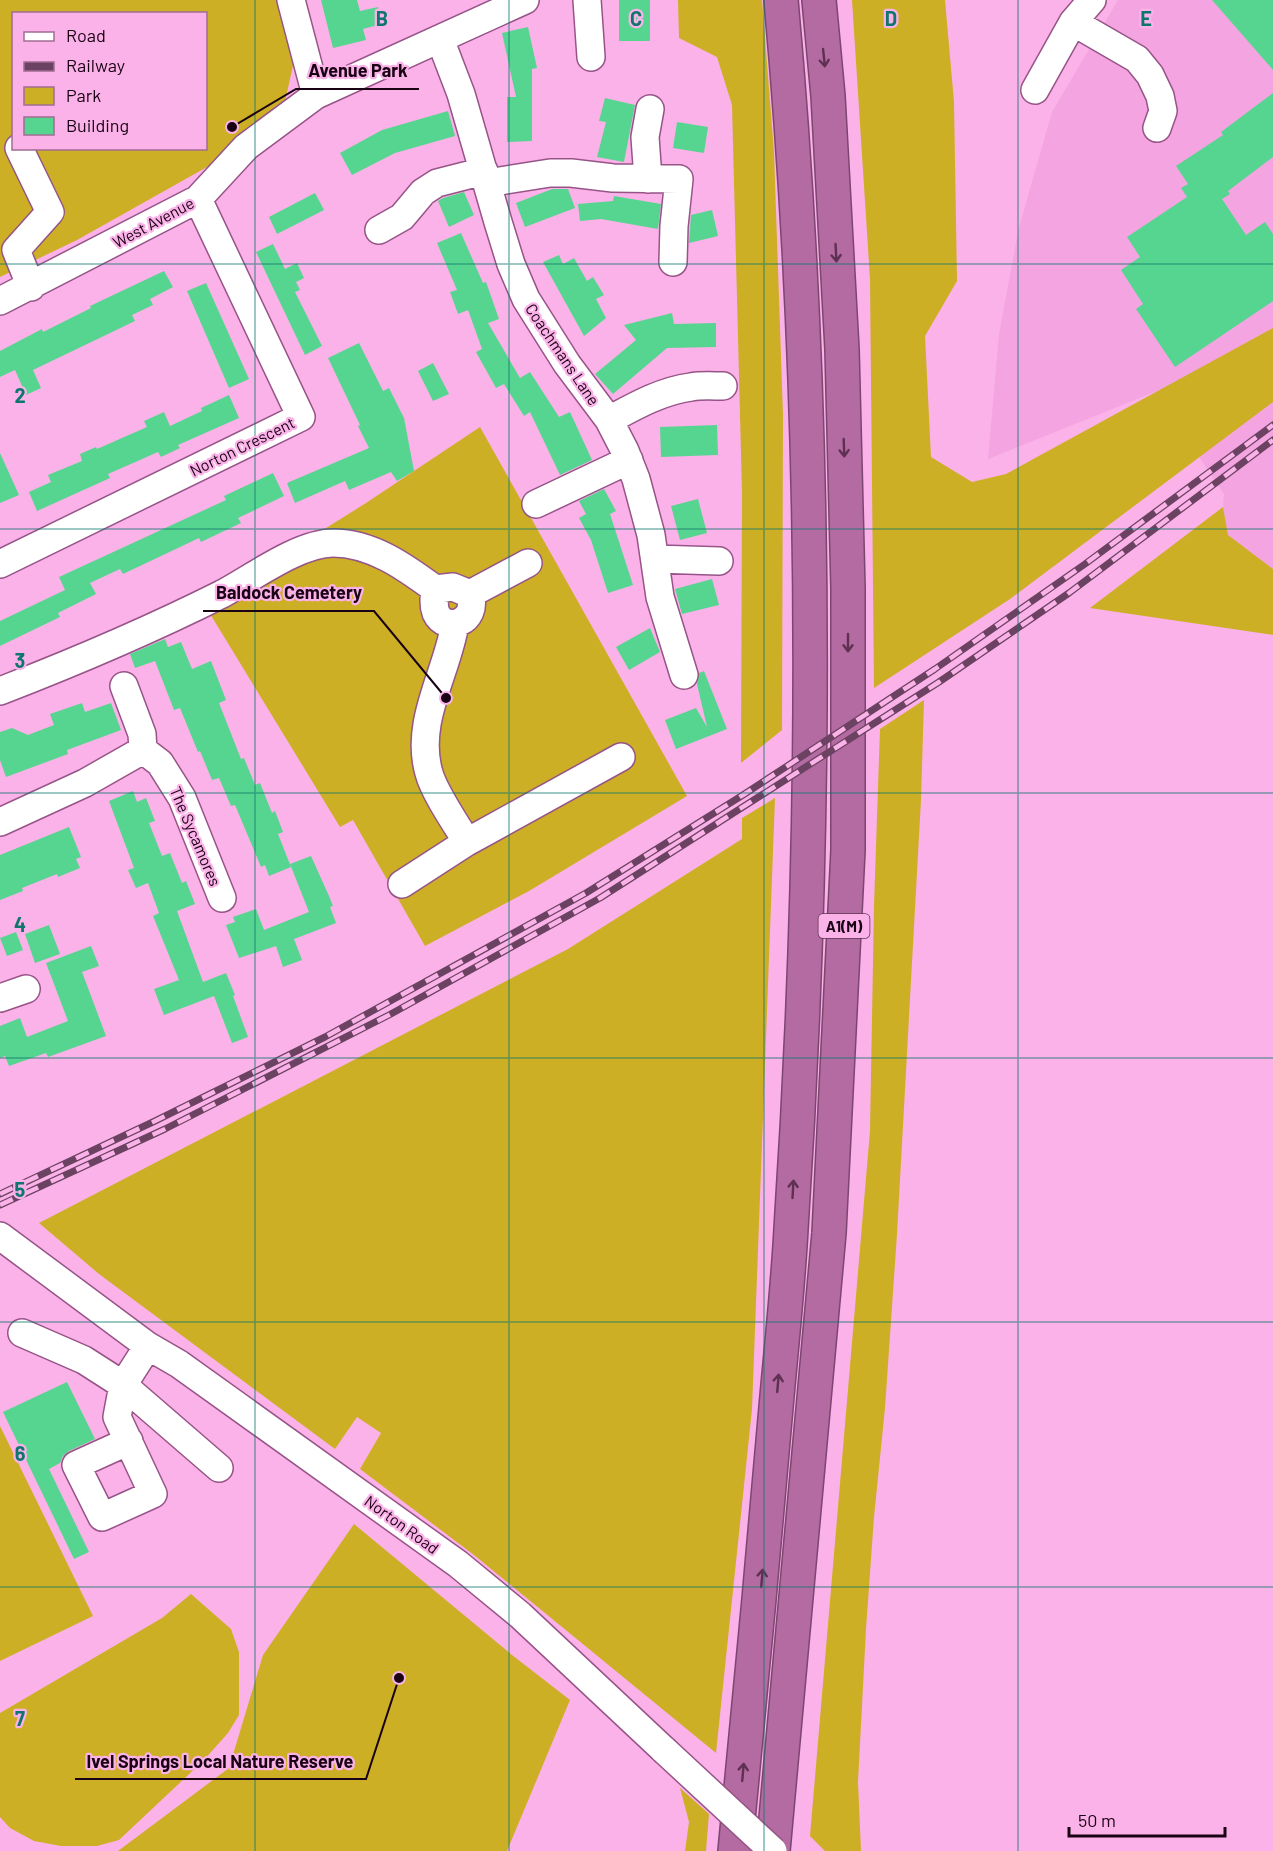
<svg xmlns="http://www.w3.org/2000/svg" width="1273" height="1851" viewBox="0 0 1273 1851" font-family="Barlow,sans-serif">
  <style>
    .built { fill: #f4a4e0 }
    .green { fill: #ccaf24; fill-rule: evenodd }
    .building { fill: #56d590 }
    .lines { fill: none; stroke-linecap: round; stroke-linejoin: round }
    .minor-casing { stroke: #965487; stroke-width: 30 }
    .highway-casing { stroke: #7d4670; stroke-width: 36 }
    .minor { stroke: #fff; stroke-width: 27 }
    .highway { stroke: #b36ba1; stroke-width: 33 }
    .rail-casing { stroke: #6b4261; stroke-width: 7 }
    .rail { stroke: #fbb2e8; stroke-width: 4.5; stroke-dasharray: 14; stroke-linecap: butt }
    .minor-bridge-casing { stroke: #965487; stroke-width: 30; stroke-linecap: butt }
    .minor-bridge { stroke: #fff; stroke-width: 27 }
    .oneway { stroke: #5e3153 }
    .grid { fill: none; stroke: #0f766e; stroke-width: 1.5; stroke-opacity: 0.55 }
    .labels { text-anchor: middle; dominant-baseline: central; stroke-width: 4.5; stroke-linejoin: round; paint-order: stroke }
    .shield { fill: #fbb2e8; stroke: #5d3754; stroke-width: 1.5 }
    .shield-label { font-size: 15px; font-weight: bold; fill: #190214 }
    .street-label { font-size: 16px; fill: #190214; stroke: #fbb2e8 }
    .grid-label { font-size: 20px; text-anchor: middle; font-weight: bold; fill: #0f766e; stroke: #fbb2e8; stroke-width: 4.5; stroke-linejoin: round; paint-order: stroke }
    .leader { fill: none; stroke: #190214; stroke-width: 2 }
    .callout-dot { fill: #190214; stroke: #fbb2e8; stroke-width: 2 }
    .callout-label { font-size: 18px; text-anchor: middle; font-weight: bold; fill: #190214; stroke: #fbb2e8; stroke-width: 4.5; stroke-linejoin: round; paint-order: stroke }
  </style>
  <rect width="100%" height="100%" fill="#fbb2e8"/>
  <path class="built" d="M 1118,0 L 1273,0 L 1273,328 L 1162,389 L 988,459 L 999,334 L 1019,227 L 1052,112 Z
    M 1273,402 L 1273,569 L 1228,535 L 1223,507 L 1224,494 L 1199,457 Z"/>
  <path class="green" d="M 0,0 L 277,0 L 294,61 L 284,106 L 223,158 L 77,240 L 0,277 ZM 14,14 L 206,14 L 206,148 L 14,148 Z
    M 678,0 L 762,0 L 774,152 L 783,415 L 782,730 L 741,763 L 742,492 L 732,105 L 717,57 L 679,38 Z
    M 852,0 L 945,0 L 954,102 L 957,281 L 925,336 L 931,457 L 972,482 L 1006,474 L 1273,328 L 1273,402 L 1010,599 L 874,688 L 870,279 Z
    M 480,427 L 687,796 L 529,891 L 425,946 L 353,820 L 340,827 L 201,599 L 299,545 L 366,503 Z
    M 1223,507 L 1228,535 L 1273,569 L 1273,635 L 1090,608 Z
    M 924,700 L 921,800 L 897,1234 L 885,1408 L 874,1517 L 866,1629 L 858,1782 L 861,1851 L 825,1851 L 810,1836 L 870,1131 L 874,905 L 880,729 Z
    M 775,798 L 752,1409 L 716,1753 L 474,1555 L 360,1469 L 381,1433 L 357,1417 L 335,1449 L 99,1274 L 39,1223 L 568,949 L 742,839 L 742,818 Z
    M 0,1426 L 93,1616 L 0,1661 Z
    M 354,1524 L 512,1655 L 570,1700 L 507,1851 L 84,1851 L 118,1851 L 229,1768 L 263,1655 Z
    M 191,1594 L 231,1629 L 239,1652 L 239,1715 L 228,1733 L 203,1761 L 119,1840 L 97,1846 L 61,1846 L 34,1841 L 10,1828 L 0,1817 L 0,1713 L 162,1618 Z
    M 680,1788 L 709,1814 L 706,1851 L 685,1851 L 689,1822 Z"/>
  <path class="building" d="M 321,0 L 357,0 L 360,11 L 378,7 L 382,24 L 363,29 L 366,40 L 333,48 Z
    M 619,0 L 650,0 L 650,41 L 619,41 Z
    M 1212,0 L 1273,0 L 1273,70 Z
    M 528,27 L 537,68 L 532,69 L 532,141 L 507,142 L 507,97 L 516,97 L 502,33 Z
    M 1273,93 L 1273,157 L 1228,191 L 1230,194 L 1222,199 L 1246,235 L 1265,222 L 1273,234 L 1273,301 L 1175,367 L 1136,309 L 1143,304 L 1121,270 L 1140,257 L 1127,237 L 1187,197 L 1181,188 L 1188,184 L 1176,166 L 1223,135 L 1221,132 Z
    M 605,98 L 635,105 L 624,162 L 597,157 L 606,122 L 599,121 Z
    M 448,111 L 455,136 L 395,153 L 352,175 L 340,153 L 382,130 Z
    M 677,122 L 708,127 L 704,153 L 673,148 Z
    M 552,189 L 568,189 L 575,208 L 525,227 L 516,203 Z
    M 464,192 L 474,215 L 449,227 L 438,201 L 443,198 Z
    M 315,193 L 324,210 L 277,234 L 269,217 Z
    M 614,196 L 661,204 L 658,229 L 601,219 L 580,221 L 578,204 L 613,201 Z
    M 712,210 L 718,236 L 689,243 L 691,215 Z
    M 461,233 L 483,283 L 486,282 L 499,319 L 488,323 L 520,378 L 530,372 L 559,417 L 570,412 L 592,460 L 560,475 L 530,412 L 524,416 L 504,384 L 496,388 L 476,352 L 482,349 L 468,310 L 458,314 L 450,292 L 457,290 L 437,243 Z
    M 273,244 L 285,269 L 297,263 L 304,278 L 296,282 L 300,290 L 295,292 L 322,346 L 305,355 L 256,252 Z
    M 559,255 L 563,264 L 574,258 L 587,281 L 593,277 L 604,295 L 596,299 L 606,318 L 584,336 L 543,262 Z
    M 164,271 L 173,287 L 150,299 L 153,305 L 132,315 L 135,321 L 33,370 L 41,388 L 26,395 L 15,370 L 0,377 L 0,351 L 42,329 L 43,332 L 91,308 L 90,306 Z
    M 206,283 L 249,379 L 229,388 L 187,291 Z
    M 672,313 L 674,324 L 716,323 L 716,347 L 667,348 L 613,394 L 595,374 L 636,340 L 624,325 Z
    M 359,343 L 383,391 L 389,388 L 404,418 L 414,471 L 397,481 L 391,472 L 349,490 L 345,481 L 295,503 L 287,483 L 369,448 L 358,426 L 360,425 L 328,358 Z
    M 433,363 L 449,394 L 433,401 L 418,371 Z
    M 229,395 L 239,418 L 178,445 L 180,448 L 161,457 L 158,452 L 108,474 L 110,478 L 37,511 L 29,492 L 51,482 L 48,475 L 82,461 L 80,454 L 96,447 L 97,449 L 147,427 L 144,421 L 164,412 L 170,426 L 202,411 L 201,408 Z
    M 717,425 L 718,455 L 661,457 L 660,427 Z
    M 0,453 L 19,495 L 0,503 Z
    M 273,473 L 284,496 L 238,518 L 241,523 L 201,542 L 199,538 L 123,574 L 120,569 L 90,583 L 96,594 L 58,613 L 60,617 L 0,646 L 0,621 L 65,590 L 59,577 L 226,500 L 224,496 Z
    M 604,489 L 616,511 L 610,514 L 633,585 L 608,593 L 591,540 L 579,518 L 586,514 L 579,501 Z
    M 698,499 L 707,533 L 680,540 L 671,506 Z
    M 712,579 L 719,605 L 682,614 L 675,589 Z
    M 650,628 L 660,652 L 629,670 L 616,647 Z
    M 165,639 L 168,647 L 181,642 L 192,669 L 211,661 L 226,700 L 219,703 L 241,759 L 244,758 L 255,785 L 260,783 L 272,813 L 275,811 L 283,832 L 278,834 L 291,867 L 269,876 L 265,865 L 261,867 L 235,805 L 231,806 L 219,778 L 212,780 L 200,751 L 198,752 L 180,708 L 174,710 L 155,661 L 135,668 L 130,654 Z
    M 704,671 L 727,729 L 676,749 L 665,720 L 696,708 L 707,727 L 697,684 L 699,673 Z
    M 82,703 L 85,712 L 111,703 L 121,730 L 67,750 L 68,754 L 6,777 L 0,760 L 0,732 L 12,728 L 28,735 L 54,725 L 50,714 Z
    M 133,791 L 137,802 L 146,798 L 155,821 L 149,823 L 162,856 L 170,853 L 182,883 L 186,881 L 195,904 L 177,911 L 203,982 L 226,973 L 235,995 L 233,996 L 248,1037 L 232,1043 L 214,996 L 164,1015 L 154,989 L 179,980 L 153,916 L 159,913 L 148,883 L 136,888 L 128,870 L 134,868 L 109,801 Z
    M 69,827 L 81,857 L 76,859 L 80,868 L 58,877 L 57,874 L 22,888 L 23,891 L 0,900 L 0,855 Z
    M 311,856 L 329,896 L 333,906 L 330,907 L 336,923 L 294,939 L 302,960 L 283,967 L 276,946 L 239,958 L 226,925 L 235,922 L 233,917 L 256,909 L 264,930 L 309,912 L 290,864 Z
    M 49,925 L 60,954 L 35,963 L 25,934 Z
    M 16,932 L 23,950 L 7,956 L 0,938 Z
    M 91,946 L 99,966 L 82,972 L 106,1036 L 48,1057 L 46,1053 L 9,1066 L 5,1056 L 0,1058 L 0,1026 L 20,1018 L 27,1037 L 68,1021 L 46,963 Z
    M 67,1382 L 95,1439 L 69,1451 L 63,1456 L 60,1463 L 49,1469 L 89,1552 L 74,1559 L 3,1412 Z"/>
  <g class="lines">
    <defs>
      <path id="minor" d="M 291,0 L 316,95
        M 587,0 L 591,57
        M 1073,22 L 1137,59 L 1150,75 L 1160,96 L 1163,111 L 1157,128
        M 440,39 L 461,94 L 498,222 L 511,264 L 526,299 L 567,364 L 609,420 L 625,451 L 636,479 L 651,535 L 660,597 L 684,675
        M 1035,90 L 1073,22 L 1092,0
        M 19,148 L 50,212 L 16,250 L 31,287
        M 648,179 L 645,137 L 650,109
        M 487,183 L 550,173 L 571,173 L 613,178 L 679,179 L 674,226 L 673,262
        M 379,230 L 402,217 L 423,192 L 437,183 L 484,171
        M 0,301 L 198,199 L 246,147 L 316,95 L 525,0
        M 609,420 C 635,406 661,391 691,387 C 701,385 713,386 723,386
        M 536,504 L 629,460
        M 655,559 L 719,561
        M 0,564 L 301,417 L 198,199
        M 453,587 L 470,594 C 479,623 445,633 436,613 C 433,605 434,597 435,589 Z
        M 470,594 L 528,563
        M 124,686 L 142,734 L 143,750
        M 0,691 C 75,662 150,630 222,594 C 252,578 299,543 333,543 C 372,543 405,567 435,589
        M 0,822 L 85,783 L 143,750 L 160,763 L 182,798 L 222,898
        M 467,842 L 621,757
        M 402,884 L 467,842 C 456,824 434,792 429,773 C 414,722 447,673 455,624
        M 0,998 L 26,989
        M 0,1236 L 148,1346 L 179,1364 L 458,1564 L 520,1615 L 664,1750
        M 22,1333 L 84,1360 L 123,1385 L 117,1417 L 153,1494 L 102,1517 L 76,1465 L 129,1441
        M 148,1346 L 123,1385 L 219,1468"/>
      <path id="highway" d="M 735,1851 C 750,1699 764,1548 777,1396 C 782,1341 788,1285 791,1229 C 818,820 818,408 781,0
        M 773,1851 L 829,1233 L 848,850 L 848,588 L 842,349 L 828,96 L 819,0"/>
    </defs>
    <use href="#minor" class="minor-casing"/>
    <use href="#highway" class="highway-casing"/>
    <use href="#minor" class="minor"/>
    <use href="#highway" class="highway"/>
    <defs>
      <path id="rail" d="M 0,1194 L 155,1121 L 325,1037 L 586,893 L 743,795 L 935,669 L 1085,564 L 1273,425
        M 0,1205 L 165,1129 L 389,1015 L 600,898 L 939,682 L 1069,593 L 1273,440"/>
    </defs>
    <use href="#rail" class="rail-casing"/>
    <use href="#rail" class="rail"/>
    <defs>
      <path id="minor-bridge" d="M 664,1750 L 773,1851"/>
    </defs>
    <use href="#minor-bridge" class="minor-bridge-casing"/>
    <use href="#minor-bridge" class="minor-bridge"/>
  </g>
  <defs><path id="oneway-shaft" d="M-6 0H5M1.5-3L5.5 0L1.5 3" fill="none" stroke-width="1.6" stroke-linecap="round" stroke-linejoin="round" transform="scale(1.5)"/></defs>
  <g class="oneway">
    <use href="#oneway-shaft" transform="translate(824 58) rotate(84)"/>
    <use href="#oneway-shaft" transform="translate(836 253) rotate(87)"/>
    <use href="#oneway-shaft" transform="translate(844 448) rotate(88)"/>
    <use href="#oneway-shaft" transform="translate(848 643) rotate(90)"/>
    <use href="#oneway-shaft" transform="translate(793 1189) rotate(-87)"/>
    <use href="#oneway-shaft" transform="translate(778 1383) rotate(-85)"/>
    <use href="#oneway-shaft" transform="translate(762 1578) rotate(-85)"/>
    <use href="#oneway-shaft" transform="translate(743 1772) rotate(-85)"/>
  </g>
  <path class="grid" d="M 255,0 L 255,1851M 509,0 L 509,1851M 764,0 L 764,1851M 1018,0 L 1018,1851M 0,264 L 1273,264M 0,529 L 1273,529M 0,793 L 1273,793M 0,1058 L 1273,1058M 0,1322 L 1273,1322M 0,1587 L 1273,1587"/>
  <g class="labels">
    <rect class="shield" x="818.5" y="914" width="51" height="24" rx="4.5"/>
    <g class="shield-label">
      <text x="844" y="926">A1(M)</text>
    </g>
    <g class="street-label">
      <text transform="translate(153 222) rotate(-28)">West Avenue</text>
      <text transform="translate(563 354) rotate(56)">Coachmans Lane</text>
      <text transform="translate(242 446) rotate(-26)">Norton Crescent</text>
      <text transform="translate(196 836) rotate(67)">The Sycamores</text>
      <text transform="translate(402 1524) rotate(36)">Norton Road</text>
    </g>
  </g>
  <g class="grid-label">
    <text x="382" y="26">B</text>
    <text x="636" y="26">C</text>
    <text x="891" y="26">D</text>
    <text x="1146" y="26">E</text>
    <text x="20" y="403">2</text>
    <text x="20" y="668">3</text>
    <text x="20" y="932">4</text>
    <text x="20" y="1197">5</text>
    <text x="20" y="1461">6</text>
    <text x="20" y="1726">7</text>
  </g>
  <path class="leader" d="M232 127L296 89H419M446 698L374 611H203M399 1678L366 1779H75"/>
  <g class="callout-dot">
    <circle cx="232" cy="127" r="6"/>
    <circle cx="446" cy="698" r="6"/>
    <circle cx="399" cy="1678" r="6"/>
  </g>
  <g class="callout-label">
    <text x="358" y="77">Avenue Park</text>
    <text x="289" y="599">Baldock Cemetery</text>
    <text x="220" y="1768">Ivel Springs Local Nature Reserve</text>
  </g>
  <rect x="12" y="12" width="195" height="138" fill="#fbb2e8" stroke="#a16c93" stroke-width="1.5"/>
  <rect x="24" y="32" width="30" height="9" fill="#ffffff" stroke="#a16c93" stroke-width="1.5"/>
  <text x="66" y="42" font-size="18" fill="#190214">Road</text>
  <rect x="24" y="62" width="30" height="9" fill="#6b4261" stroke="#a16c93" stroke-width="1.5"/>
  <text x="66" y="72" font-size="18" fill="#190214">Railway</text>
  <rect x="24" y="87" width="30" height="18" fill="#ccaf24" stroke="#a16c93" stroke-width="1.5"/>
  <text x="66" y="102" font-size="18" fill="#190214">Park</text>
  <rect x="24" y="117" width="30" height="18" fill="#56d590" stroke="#a16c93" stroke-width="1.5"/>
  <text x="66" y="132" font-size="18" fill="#190214">Building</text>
  <path d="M1069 1827v9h156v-9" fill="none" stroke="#190214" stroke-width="3"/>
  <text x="1078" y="1827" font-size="18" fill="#190214" stroke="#fbb2e8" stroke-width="4.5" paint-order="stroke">50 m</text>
</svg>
